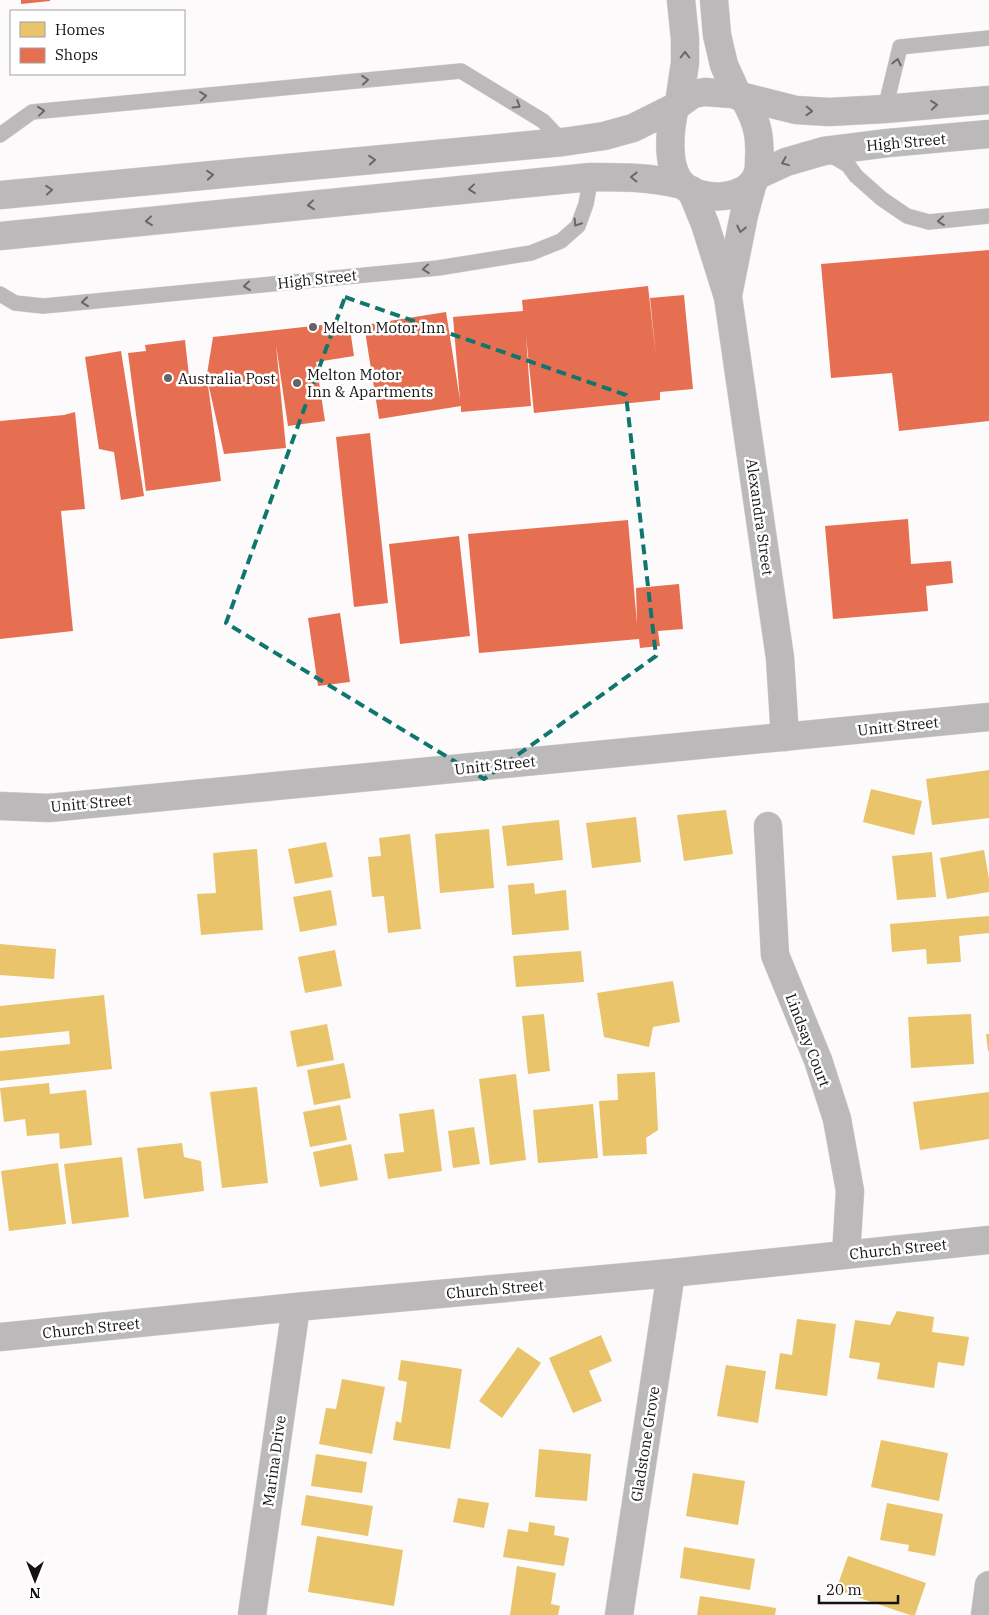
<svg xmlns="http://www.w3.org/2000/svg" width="989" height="1615" viewBox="0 0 989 1615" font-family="'IBM Plex Serif',serif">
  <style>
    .homes { fill: #e9c46a }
    .shops { fill: #e76f51 }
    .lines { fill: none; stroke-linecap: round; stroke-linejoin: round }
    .service-casing { stroke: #d7d6d7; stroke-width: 16 }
    .minor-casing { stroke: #d7d6d7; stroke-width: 29 }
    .tertiary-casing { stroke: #d7d6d7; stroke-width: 29 }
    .secondary-casing { stroke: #d7d6d7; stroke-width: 29 }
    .service { stroke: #bcb9bb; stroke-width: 15 }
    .minor { stroke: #bcb9bb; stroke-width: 28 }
    .tertiary { stroke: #bcb9bb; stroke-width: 28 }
    .secondary { stroke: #bbb9ba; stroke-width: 28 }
    .oneway { stroke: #686668 }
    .oneway2 { stroke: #686667 }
    .marked { fill: none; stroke: #0f766e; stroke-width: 4; stroke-dasharray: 10 6; stroke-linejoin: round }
    .poi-dot { fill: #666365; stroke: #fff; stroke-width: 2 }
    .labels { text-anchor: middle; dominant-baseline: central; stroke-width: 5; stroke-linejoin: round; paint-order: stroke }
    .street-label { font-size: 15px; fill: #151214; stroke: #fff }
    .poi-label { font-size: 15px; fill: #151214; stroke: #fff; text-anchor: start }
  </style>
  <rect width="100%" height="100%" fill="#fdfafc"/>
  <path class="homes" d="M 989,770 L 989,818 L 932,825 L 926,779 Z
    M 871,789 L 922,801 L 914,835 L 863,822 Z
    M 726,810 L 733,854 L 684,861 L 677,815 Z
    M 636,817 L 641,862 L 592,868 L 586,823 Z
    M 559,820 L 563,860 L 507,866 L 502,826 Z
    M 489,829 L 494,888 L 440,893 L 435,834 Z
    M 410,834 L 421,929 L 388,933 L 384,896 L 372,897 L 368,857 L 381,856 L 379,838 Z
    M 326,842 L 333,877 L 295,884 L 288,849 Z
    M 257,849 L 263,930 L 201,935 L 197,894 L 216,893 L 213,853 Z
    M 984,850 L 989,879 L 989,892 L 947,899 L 940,858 Z
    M 932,852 L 936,897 L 897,900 L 892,856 Z
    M 534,883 L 535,894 L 566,890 L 569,930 L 512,935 L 508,885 Z
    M 331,890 L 337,925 L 300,932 L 293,897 Z
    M 989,916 L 989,933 L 959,936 L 961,962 L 927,964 L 926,949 L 892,952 L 890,924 Z
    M 0,944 L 56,949 L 54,979 L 0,975 Z
    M 335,950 L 342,986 L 305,993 L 298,957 Z
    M 581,951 L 584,982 L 516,987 L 513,956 Z
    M 673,981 L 680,1022 L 653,1027 L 649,1047 L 604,1037 L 597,993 Z
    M 104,995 L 112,1069 L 0,1081 L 0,1051 L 70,1044 L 69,1031 L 0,1038 L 0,1006 Z
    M 544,1014 L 550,1071 L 528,1074 L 522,1016 Z
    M 971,1014 L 974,1064 L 911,1068 L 908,1017 Z
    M 327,1024 L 334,1060 L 297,1067 L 290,1031 Z
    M 986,1034 L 989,1034 L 989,1051 L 988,1051 Z
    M 344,1063 L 351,1098 L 314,1105 L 307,1070 Z
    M 655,1072 L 658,1130 L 646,1138 L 647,1154 L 603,1156 L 599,1101 L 618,1100 L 617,1074 Z
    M 516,1074 L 526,1160 L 490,1165 L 479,1079 Z
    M 49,1083 L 50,1094 L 86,1090 L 92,1145 L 60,1149 L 59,1133 L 27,1136 L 25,1119 L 4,1122 L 0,1088 Z
    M 257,1087 L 268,1183 L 222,1188 L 210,1092 Z
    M 989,1092 L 989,1139 L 920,1150 L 913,1102 Z
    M 593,1104 L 598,1158 L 538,1163 L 533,1110 Z
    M 340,1105 L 347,1140 L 310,1147 L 303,1112 Z
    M 434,1109 L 442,1171 L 388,1179 L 384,1154 L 404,1152 L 399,1114 Z
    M 474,1127 L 480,1164 L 453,1168 L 448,1131 Z
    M 182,1143 L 184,1157 L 201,1161 L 204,1191 L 144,1199 L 137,1148 Z
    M 351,1144 L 358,1180 L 320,1187 L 313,1152 Z
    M 122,1157 L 129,1217 L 72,1224 L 64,1164 Z
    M 58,1163 L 66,1224 L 9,1231 L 1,1171 Z
    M 897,1311 L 934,1317 L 932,1332 L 969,1337 L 964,1366 L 938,1362 L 934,1388 L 877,1379 L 880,1363 L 849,1358 L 855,1320 L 890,1325 Z
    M 797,1319 L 836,1324 L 827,1396 L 775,1389 L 780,1353 L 792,1355 Z
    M 601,1335 L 612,1361 L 589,1371 L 602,1401 L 573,1413 L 549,1358 Z
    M 518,1347 L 541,1363 L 502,1418 L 479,1401 Z
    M 401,1360 L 462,1369 L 450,1449 L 393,1440 L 396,1421 L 401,1423 L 407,1382 L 398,1380 Z
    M 726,1365 L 766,1371 L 758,1423 L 717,1416 Z
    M 342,1379 L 385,1387 L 372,1454 L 319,1444 L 326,1408 L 336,1409 Z
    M 881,1440 L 948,1453 L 939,1501 L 871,1487 Z
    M 539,1449 L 591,1454 L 587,1501 L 535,1497 Z
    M 316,1454 L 367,1462 L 362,1493 L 311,1486 Z
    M 693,1473 L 745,1481 L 738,1525 L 686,1516 Z
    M 306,1495 L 373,1506 L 368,1536 L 301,1525 Z
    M 458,1498 L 489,1503 L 484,1528 L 453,1522 Z
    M 887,1503 L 943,1514 L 935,1556 L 908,1551 L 909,1545 L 880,1540 Z
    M 529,1522 L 555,1526 L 554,1535 L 569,1538 L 564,1566 L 503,1557 L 508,1529 L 528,1532 Z
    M 317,1536 L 403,1550 L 394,1606 L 308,1592 Z
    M 684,1547 L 755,1559 L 750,1590 L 680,1578 Z
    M 848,1556 L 926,1583 L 915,1615 L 910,1615 L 836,1590 Z
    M 517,1566 L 556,1573 L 551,1604 L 560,1606 L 558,1615 L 510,1615 Z
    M 700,1596 L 776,1608 L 775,1615 L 697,1615 Z"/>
  <path class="shops" d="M 21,0 L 50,0 L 50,1 L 21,4 Z
    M 989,250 L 989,421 L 899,431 L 892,373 L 831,378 L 821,264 Z
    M 648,286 L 656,357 L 650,298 L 684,295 L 693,389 L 660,392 L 660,400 L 534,413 L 526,336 L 531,406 L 461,412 L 461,406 L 379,419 L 364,325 L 446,312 L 460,400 L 453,317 L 523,311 L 522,300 Z
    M 349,322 L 354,356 L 316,362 L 325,421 L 288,426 L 276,345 L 286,448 L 224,454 L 207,378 L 221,481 L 146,491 L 128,353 L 146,351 L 145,345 L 185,340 L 189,376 L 207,374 L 213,337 Z
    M 121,351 L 144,496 L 121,500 L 114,452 L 99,449 L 85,357 Z
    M 75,412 L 85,509 L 61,511 L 73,631 L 0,639 L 0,421 L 64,415 Z
    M 370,433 L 388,603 L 354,607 L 336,437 Z
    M 908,519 L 911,564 L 951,561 L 953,583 L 926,586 L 928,611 L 833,619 L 825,526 Z
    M 628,520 L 637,624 L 636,588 L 679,584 L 683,629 L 658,631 L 660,646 L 640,648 L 639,639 L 479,653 L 468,534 Z
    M 459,536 L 470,636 L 400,644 L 389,544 Z
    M 340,613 L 350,682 L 318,686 L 308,618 Z"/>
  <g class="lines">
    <defs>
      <path id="service" d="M 885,109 L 900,47 L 989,38
        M 0,135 L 32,112 L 461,71 L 543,121 L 563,142
        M 827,153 L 848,165 L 856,176 L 882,199 L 907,216 L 929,222 L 989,216
        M 0,294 L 15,303 L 43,306 L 65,304 L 438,268 L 531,253 L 561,241 L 578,226 L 586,204 L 591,177"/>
      <path id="minor" d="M 714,0 L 717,35 L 724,65 L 738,96
        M 679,103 L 685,63 L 685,39 L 681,0
        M 691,190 L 705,224 L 728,297 L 780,658 L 785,737
        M 728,295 L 744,215 L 753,182
        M 768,826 L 775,955 L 818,1060 L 837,1119 L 850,1191 L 846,1255
        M 0,1337 L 296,1307 L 671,1273 L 989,1240
        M 252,1615 L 296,1307
        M 619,1615 L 671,1273
        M 985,1615 L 989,1585"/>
      <path id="tertiary" d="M 0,806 L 49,808 L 989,717"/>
      <path id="secondary" d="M 675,107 C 670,128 665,168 683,185 C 700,202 748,201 757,175 C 759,171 759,165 759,160 C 761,134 756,120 744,98
        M 758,175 L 786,162 L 824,151 L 888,143 L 989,134
        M 0,195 L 563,142 L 604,136 L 633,128 L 675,107 L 693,94 L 705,92 L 732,94 L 796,110 L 829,112 L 885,109 L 989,100
        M 0,236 L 591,177 C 623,177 651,177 682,185"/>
    </defs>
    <use href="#service" class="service-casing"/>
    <use href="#minor" class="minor-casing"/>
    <use href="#tertiary" class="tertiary-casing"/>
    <use href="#secondary" class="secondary-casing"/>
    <use href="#service" class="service"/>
    <use href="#minor" class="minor"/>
    <use href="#tertiary" class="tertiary"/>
    <use href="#secondary" class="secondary"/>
  </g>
  <defs><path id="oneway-chevron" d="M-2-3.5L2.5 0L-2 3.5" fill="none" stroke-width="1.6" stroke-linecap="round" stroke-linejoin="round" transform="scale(1.25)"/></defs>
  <g class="oneway">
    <use href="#oneway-chevron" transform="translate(685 55) rotate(-90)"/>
    <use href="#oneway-chevron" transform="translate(897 62) rotate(-77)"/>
    <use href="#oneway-chevron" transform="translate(365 80) rotate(-5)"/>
    <use href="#oneway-chevron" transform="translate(203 96) rotate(-6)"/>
    <use href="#oneway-chevron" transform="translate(517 105) rotate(32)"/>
    <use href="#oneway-chevron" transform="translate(41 111) rotate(-6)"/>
    <use href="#oneway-chevron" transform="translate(941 221) rotate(174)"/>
    <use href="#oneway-chevron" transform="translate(577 223) rotate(122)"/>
    <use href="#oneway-chevron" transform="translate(741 229) rotate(102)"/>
    <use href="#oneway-chevron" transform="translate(426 269) rotate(174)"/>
    <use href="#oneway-chevron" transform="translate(247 286) rotate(174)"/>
    <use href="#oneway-chevron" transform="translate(85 302) rotate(174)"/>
  </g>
  <g class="oneway2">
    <use href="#oneway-chevron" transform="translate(934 105) rotate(-5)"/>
    <use href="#oneway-chevron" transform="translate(809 111) rotate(2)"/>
    <use href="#oneway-chevron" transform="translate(372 160) rotate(-5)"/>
    <use href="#oneway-chevron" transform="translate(785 162) rotate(158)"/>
    <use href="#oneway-chevron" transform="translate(210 175) rotate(-5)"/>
    <use href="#oneway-chevron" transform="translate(634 177) rotate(-179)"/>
    <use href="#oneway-chevron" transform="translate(472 189) rotate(174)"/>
    <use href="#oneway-chevron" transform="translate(49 190) rotate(-5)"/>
    <use href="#oneway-chevron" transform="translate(311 205) rotate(174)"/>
    <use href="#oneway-chevron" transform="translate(149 221) rotate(174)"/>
  </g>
  <path class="marked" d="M 345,297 L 626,395 L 656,656 L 484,779 L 226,623 Z"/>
  <g class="poi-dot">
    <circle cx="313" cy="327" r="5"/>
    <circle cx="168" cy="378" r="5"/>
    <circle cx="297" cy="383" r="5"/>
  </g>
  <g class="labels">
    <g class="street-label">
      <text transform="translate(906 142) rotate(-5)">High Street</text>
      <text transform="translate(317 279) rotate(-6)">High Street</text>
      <text transform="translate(760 517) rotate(82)">Alexandra Street</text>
      <text transform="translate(898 726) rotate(-6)">Unitt Street</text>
      <text transform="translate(495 765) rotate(-6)">Unitt Street</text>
      <text transform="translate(91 803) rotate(-5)">Unitt Street</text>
      <text transform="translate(808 1040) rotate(69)">Lindsay Court</text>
      <text transform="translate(898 1249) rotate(-6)">Church Street</text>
      <text transform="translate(495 1289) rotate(-5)">Church Street</text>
      <text transform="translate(91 1328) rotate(-6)">Church Street</text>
      <text transform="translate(645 1444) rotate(-81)">Gladstone Grove</text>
      <text transform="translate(274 1461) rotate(-82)">Marina Drive</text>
    </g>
    <g class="poi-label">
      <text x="323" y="327">Melton Motor Inn</text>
      <text x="307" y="374">Melton Motor<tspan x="307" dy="17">Inn &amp; Apartments</tspan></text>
      <text x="178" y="378">Australia Post</text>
    </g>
  </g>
  <rect x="10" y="10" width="175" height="65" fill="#ffffff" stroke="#a1a0a1"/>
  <rect x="20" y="22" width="25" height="15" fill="#e9c46a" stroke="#a1a0a1"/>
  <text x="55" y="35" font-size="15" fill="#151214">Homes</text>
  <rect x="20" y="48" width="25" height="15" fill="#e76f51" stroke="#a1a0a1"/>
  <text x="55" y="60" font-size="15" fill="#151214">Shops</text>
  <g transform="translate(35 1580) rotate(180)" stroke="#ffffff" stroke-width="4" paint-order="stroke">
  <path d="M0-4L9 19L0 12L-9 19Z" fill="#151214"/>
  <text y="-8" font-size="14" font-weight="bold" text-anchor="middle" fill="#151214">N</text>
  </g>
  <path d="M819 1595v8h79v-8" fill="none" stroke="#151214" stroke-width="2.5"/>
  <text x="826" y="1595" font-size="15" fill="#151214" stroke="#ffffff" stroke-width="4" paint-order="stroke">20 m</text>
</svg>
